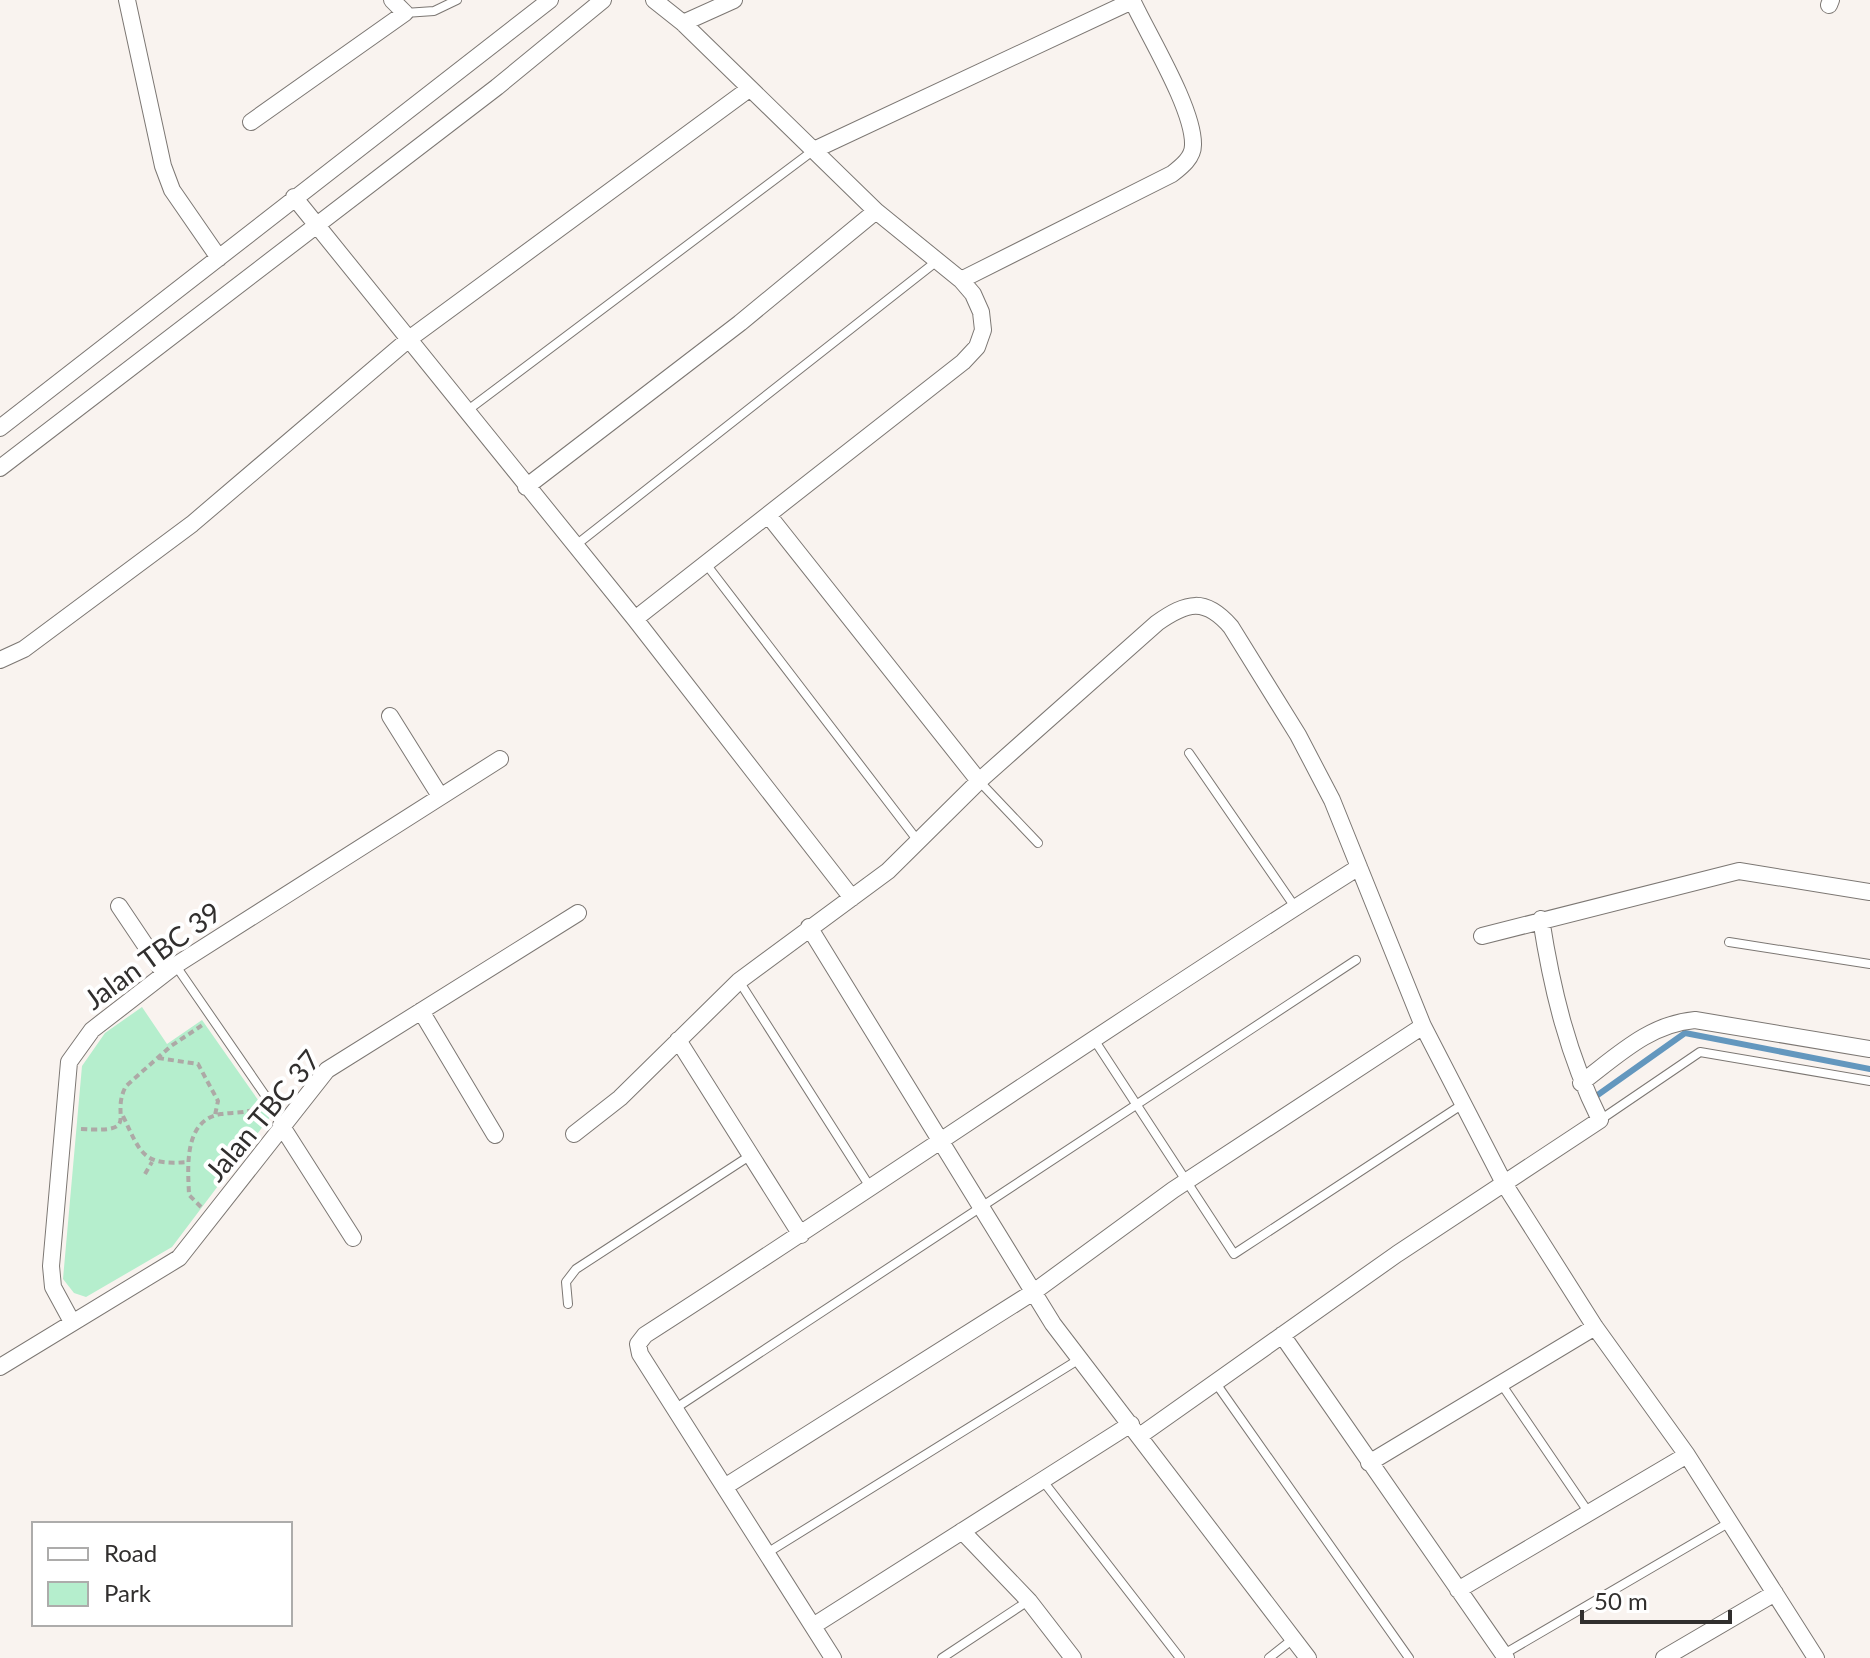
<svg xmlns="http://www.w3.org/2000/svg" width="1870" height="1658" viewBox="0 0 1870 1658" font-family="Lato,sans-serif">
  <style>
    .green { fill: #b5eecd }
    .lines { fill: none; stroke-linecap: round; stroke-linejoin: round }
    .stream { stroke: #6397be; stroke-width: 6 }
    .lane-casing { stroke: #7c7773; stroke-width: 10 }
    .street-casing { stroke: #7c7773; stroke-width: 18 }
    .path { stroke: #ada9a6; stroke-width: 4; stroke-dasharray: 6 4; stroke-linecap: butt }
    .lane { stroke: #fff; stroke-width: 8 }
    .street { stroke: #fff; stroke-width: 16 }
    .labels { text-anchor: middle; dominant-baseline: central; stroke-width: 8; stroke-linejoin: round; paint-order: stroke }
    .street-label { font-size: 28px; fill: #312f2e; stroke: #fff }
  </style>
  <rect width="100%" height="100%" fill="#f9f3ef"/>
  <path class="green" d="M 142,1007 L 167,1044 L 202,1020 L 270,1117 L 172,1247 L 86,1297 L 74,1293 L 63,1279 L 82,1066 L 105,1033 Z"/>
  <g class="lines">
    <path class="stream" d="M 1592,1099 L 1685,1033 L 1870,1069"/>
    <defs>
      <path id="lane" d="M 405,13 L 434,11 L 457,0
        M 468,410 L 814,150
        M 576,545 L 937,261
        M 706,564 L 918,841
        M 1189,753 L 1295,907
        M 979,781 L 1038,843
        M 1729,942 L 1870,964
        M 176,966 L 269,1101 L 281,1125
        M 739,981 L 872,1190
        M 1093,1038 L 1234,1254 L 1463,1104
        M 1600,1120 L 1700,1052 L 1870,1081
        M 568,1304 L 566,1282 L 576,1269 L 751,1155
        M 1215,1382 L 1409,1658
        M 1502,1385 L 1589,1513
        M 676,1408 L 1356,960
        M 1043,1481 L 1180,1658
        M 767,1553 L 1078,1360
        M 1504,1654 L 1730,1522
        M 942,1658 L 1028,1601
        M 1269,1658 L 1293,1639"/>
      <path id="street" d="M 127,0 L 163,166 L 172,190 L 219,258
        M 1829,5 L 1831,0
        M 683,23 L 734,0
        M 251,122 L 405,13 L 392,0
        M 814,150 L 1132,1
        M 294,197 L 635,619 L 852,898
        M 961,280 L 1172,174 C 1181,167 1193,158 1193,145 C 1194,109 1148,35 1132,0
        M 0,428 L 550,0
        M 0,468 L 497,87 L 603,0
        M 526,487 L 740,323 L 876,211
        M 769,516 L 979,781
        M 635,619 L 963,362 L 977,347 L 983,330 L 981,312 L 973,294 L 961,280 L 876,211 L 683,23 L 654,0
        M 0,660 L 24,649 L 192,524 L 409,339 L 749,89
        M 390,716 L 440,796
        M 119,906 L 164,973
        M 809,927 L 1053,1324 L 1308,1658
        M 1482,936 L 1739,871 L 1870,892
        M 421,1011 L 495,1135
        M 678,1040 L 801,1235
        M 1581,1083 C 1617,1056 1649,1024 1695,1020 L 1870,1049
        M 281,1125 L 353,1238
        M 574,1134 L 620,1098 L 739,981 L 888,871 L 979,781 L 1157,623 C 1187,602 1205,597 1231,627 L 1298,735 L 1332,800 L 1423,1026 L 1505,1185 L 1595,1327 L 1687,1455 L 1816,1658
        M 72,1322 L 53,1287 L 51,1266 L 69,1062 L 92,1030 L 176,965 L 500,759
        M 1282,1335 L 1506,1658
        M 0,1367 L 179,1258 L 327,1070 L 578,913
        M 1141,1435 L 1397,1254 L 1600,1120 C 1568,1056 1552,990 1541,919
        M 1369,1463 L 1595,1327
        M 726,1486 L 1035,1291 L 1173,1190 L 1423,1026
        M 962,1531 L 1029,1601 L 1073,1658
        M 1458,1590 L 1687,1455
        M 813,1626 L 1131,1424
        M 833,1658 L 640,1354 L 638,1344 L 645,1335 C 885,1181 1118,1019 1359,867
        M 1664,1658 L 1775,1593"/>
    </defs>
    <use href="#lane" class="lane-casing"/>
    <use href="#street" class="street-casing"/>
    <path class="path" d="M 158,1058 L 198,1064 L 218,1101 L 215,1115
      M 123,1116 C 141,1154 143,1166 188,1162
      M 81,1129 C 143,1133 109,1117 126,1086 L 171,1046 L 204,1024
      M 145,1174 L 152,1162
      M 201,1207 L 189,1195 C 188,1168 183,1120 221,1114 C 233,1112 247,1114 258,1107"/>
    <use href="#lane" class="lane"/>
    <use href="#street" class="street"/>
  </g>
  <g class="labels">
    <g class="street-label">
      <text transform="translate(152 955) rotate(-36)">Jalan TBC 39</text>
      <text transform="translate(262 1115) rotate(-50)">Jalan TBC 37</text>
    </g>
  </g>
  <rect x="32" y="1522" width="260" height="104" fill="#ffffff" stroke="#adacab" stroke-width="2"/>
  <rect x="48" y="1548" width="40" height="12" fill="#ffffff" stroke="#adacab" stroke-width="2"/>
  <text x="104" y="1562" font-size="24" fill="#312f2e">Road</text>
  <rect x="48" y="1582" width="40" height="24" fill="#b5eecd" stroke="#adacab" stroke-width="2"/>
  <text x="104" y="1602" font-size="24" fill="#312f2e">Park</text>
  <path d="M1582 1610v12h148v-12" fill="none" stroke="#312f2e" stroke-width="4"/>
  <text x="1594" y="1610" font-size="24" fill="#312f2e" stroke="#ffffff" stroke-width="6" paint-order="stroke">50 m</text>
</svg>
